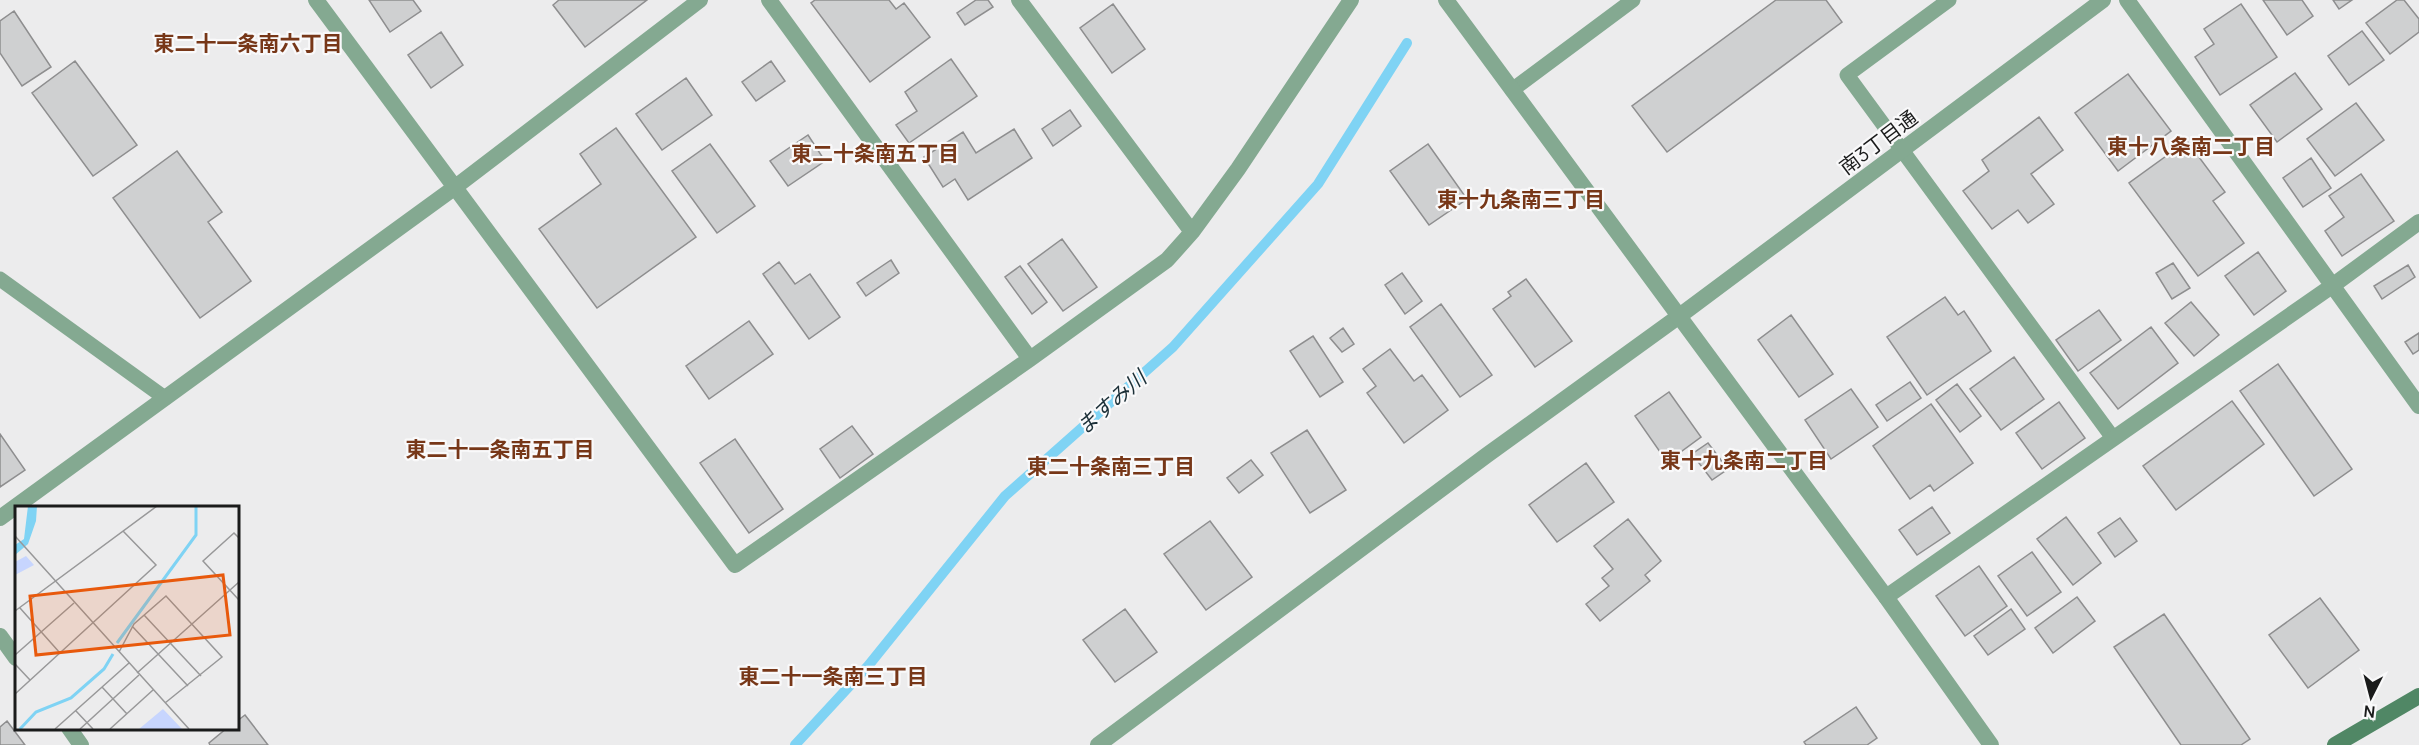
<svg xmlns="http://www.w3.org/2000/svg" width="2419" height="745" viewBox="0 0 2419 745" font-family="Manrope,'Noto Sans JP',sans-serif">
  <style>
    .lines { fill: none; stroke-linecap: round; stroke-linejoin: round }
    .stream { stroke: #7fd3f4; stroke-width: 10 }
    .building { fill: #cfd0d1; stroke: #8e8e8f; stroke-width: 1.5 }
    .service { stroke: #84a991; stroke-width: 15 }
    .minor { stroke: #84a991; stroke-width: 16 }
    .tertiary { stroke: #84a991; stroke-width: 16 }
    .secondary { stroke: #508765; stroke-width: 16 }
    .labels { text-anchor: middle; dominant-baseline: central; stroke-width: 4.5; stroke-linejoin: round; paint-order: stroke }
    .street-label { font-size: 20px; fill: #1a1b1b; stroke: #f9f9fa }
    .neighbourhood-label { font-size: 21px; font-weight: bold; fill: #773718; stroke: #f9f9fa }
    .water-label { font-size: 21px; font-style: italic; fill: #1b2f37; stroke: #f9f9fa }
    .inset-river { fill: none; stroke: #7fd3f4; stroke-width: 3 }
    .inset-road { fill: none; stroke: #989899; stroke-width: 1.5 }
    .view { fill: #e8590c; fill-opacity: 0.15; stroke: #e8590c; stroke-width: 3 }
    .inset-edge { fill: none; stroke: #1a1b1b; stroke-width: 3 }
  </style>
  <rect width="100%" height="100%" fill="#ececed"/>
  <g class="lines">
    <path class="stream" d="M 795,745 L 868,666 L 1005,496 L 1173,347 L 1318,184 L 1407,43"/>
  </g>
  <path class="building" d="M 369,0 L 413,0 L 421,11 L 390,32 Z
    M 559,0 L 647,0 L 585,47 L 553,5 Z
    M 815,0 L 889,0 L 896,9 L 904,3 L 930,37 L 870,82 L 811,3 Z
    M 976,0 L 988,0 L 993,7 L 965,25 L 957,13 Z
    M 1776,0 L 1826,0 L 1842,22 L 1667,152 L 1632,106 Z
    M 2263,0 L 2302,0 L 2313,16 L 2287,35 Z
    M 2333,0 L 2352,0 L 2339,9 Z
    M 2397,0 L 2404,0 L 2419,19 L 2419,32 L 2390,54 L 2366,23 Z
    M 1113,4 L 1145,49 L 1112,73 L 1080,28 Z
    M 2241,4 L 2277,57 L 2220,95 L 2195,57 L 2214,44 L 2204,29 Z
    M 14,11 L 51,67 L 22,86 L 0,53 L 0,21 Z
    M 2362,31 L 2384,60 L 2349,85 L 2328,56 Z
    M 441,32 L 463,65 L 431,88 L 408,55 Z
    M 951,59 L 977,96 L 909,143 L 896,125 L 917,111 L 905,92 Z
    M 75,61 L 137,145 L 93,176 L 32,93 Z
    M 771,61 L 785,81 L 756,101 L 742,82 Z
    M 2295,73 L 2322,109 L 2277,142 L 2250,105 Z
    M 2128,74 L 2171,131 L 2118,171 L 2075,113 Z
    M 686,78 L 712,115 L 662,150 L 636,114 Z
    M 2356,103 L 2384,140 L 2335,176 L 2307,139 Z
    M 1070,110 L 1081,126 L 1053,146 L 1042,129 Z
    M 2039,117 L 2063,150 L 2031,174 L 2054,204 L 2028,223 L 2018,210 L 1992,229 L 1963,191 L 1989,171 L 1982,160 Z
    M 616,128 L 696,237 L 597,308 L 539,229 L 601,184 L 580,154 Z
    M 1014,129 L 1032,158 L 968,200 L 955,179 L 943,187 L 924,157 L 963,132 L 976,153 Z
    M 808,135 L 825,161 L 788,186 L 770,161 Z
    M 2187,141 L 2225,192 L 2213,201 L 2244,243 L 2198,276 L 2129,183 Z
    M 710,144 L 755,206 L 717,233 L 672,171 Z
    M 1428,144 L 1467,199 L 1429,225 L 1390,171 Z
    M 177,151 L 222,212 L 208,222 L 251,281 L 200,318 L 113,198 Z
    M 2311,158 L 2331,188 L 2303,207 L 2283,178 Z
    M 2361,174 L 2394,221 L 2342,256 L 2325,231 L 2344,217 L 2329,196 Z
    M 1062,239 L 1097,287 L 1063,311 L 1028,264 Z
    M 2258,252 L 2286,291 L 2254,315 L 2225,276 Z
    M 891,260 L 899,273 L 866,296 L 857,283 Z
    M 779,262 L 795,284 L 810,274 L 840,317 L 809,339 L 763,274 Z
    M 2173,263 L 2190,288 L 2172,299 L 2156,273 Z
    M 2408,265 L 2415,277 L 2382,299 L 2374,286 Z
    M 1020,266 L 1047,302 L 1032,314 L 1005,277 Z
    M 1402,273 L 1422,301 L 1405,314 L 1385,285 Z
    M 1526,279 L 1572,341 L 1535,367 L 1493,309 L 1511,296 L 1508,292 Z
    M 1945,297 L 1958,315 L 1964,311 L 1991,351 L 1927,395 L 1887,337 Z
    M 2191,302 L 2219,335 L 2194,356 L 2165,323 Z
    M 1441,304 L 1492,375 L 1460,397 L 1410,327 Z
    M 2099,310 L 2121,340 L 2078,371 L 2056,340 Z
    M 1791,315 L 1833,374 L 1799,397 L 1758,340 Z
    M 749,321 L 773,354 L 709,399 L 686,366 Z
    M 2151,327 L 2178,363 L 2118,409 L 2090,373 Z
    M 1343,328 L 1354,344 L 1342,352 L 1330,338 Z
    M 2419,333 L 2419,350 L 2413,354 L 2405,342 Z
    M 1313,336 L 1343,382 L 1320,397 L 1290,351 Z
    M 1390,349 L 1414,381 L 1422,375 L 1448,410 L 1404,443 L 1367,393 L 1376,386 L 1363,369 Z
    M 2014,357 L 2044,399 L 2001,430 L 1970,389 Z
    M 2278,364 L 2352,469 L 2314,496 L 2240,391 Z
    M 1910,382 L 1921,398 L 1887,421 L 1876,405 Z
    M 1957,384 L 1981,416 L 1960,432 L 1936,400 Z
    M 1851,389 L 1878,427 L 1831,459 L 1805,420 Z
    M 1669,392 L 1701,437 L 1667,462 L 1635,416 Z
    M 2232,401 L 2264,444 L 2176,510 L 2143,466 Z
    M 2059,402 L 2085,438 L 2042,469 L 2016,433 Z
    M 1931,404 L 1973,463 L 1934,491 L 1930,485 L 1910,499 L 1873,446 Z
    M 852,426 L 873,454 L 840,478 L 820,449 Z
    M 1307,430 L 1346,490 L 1310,513 L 1271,453 Z
    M 0,434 L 25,470 L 0,487 Z
    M 735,439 L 783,509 L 749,533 L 700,463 Z
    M 1708,443 L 1728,469 L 1712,480 L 1692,454 Z
    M 1251,460 L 1263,475 L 1239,493 L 1227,478 Z
    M 1586,463 L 1614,502 L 1557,542 L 1529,505 Z
    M 1932,507 L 1950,533 L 1917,555 L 1899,530 Z
    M 2066,517 L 2101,563 L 2073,585 L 2037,539 Z
    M 2120,518 L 2137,541 L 2115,557 L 2098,533 Z
    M 1628,519 L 1661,561 L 1645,575 L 1650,581 L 1600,621 L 1586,604 L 1609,586 L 1602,578 L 1613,569 L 1594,546 Z
    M 1210,521 L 1252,577 L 1206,610 L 1164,554 Z
    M 2032,552 L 2061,592 L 2027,616 L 1998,576 Z
    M 1979,566 L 2007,606 L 1965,636 L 1936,596 Z
    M 2077,597 L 2095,621 L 2053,653 L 2035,628 Z
    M 2320,598 L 2359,650 L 2308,688 L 2269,635 Z
    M 1125,609 L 1157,652 L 1115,682 L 1083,640 Z
    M 2011,609 L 2025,629 L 1988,655 L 1974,636 Z
    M 2164,614 L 2250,739 L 2241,745 L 2181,745 L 2114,647 Z
    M 1856,707 L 1877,738 L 1867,745 L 1806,745 L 1804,742 Z
    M 245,715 L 268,745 L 210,745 L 209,743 L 227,728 L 237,728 L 237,721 Z
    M 7,721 L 25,745 L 0,745 L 0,727 Z"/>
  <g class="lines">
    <path class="service" d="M 1949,0 L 1847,75 L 2113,438
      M 1512,90 L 1633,0
      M 0,279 L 165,398"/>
    <path class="minor" d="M 316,0 L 735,565 L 1030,359 L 1167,260 L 1192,232 L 1238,169 L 1351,0
      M 769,0 L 1030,359
      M 1019,0 L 1192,232
      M 2127,0 L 2419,406
      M 0,518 L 454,188 L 700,0
      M 1886,597 L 2332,286 L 2419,222
      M 0,636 L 16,658
      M 69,728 L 81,745
      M 1098,745 L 1487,455 L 1678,317"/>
    <path class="tertiary" d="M 1446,0 L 1886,597 L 1991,745
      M 1678,317 L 2103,0"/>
    <path class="secondary" d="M 2335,745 L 2419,696"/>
  </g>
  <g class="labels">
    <g class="street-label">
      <text transform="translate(1878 142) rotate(-37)">南3丁目通</text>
    </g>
    <g class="neighbourhood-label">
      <text x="248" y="43">東二十一条南六丁目</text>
      <text x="2191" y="146">東十八条南二丁目</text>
      <text x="875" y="153">東二十条南五丁目</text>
      <text x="1521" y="199">東十九条南三丁目</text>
      <text x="500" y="449">東二十一条南五丁目</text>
      <text x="1744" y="460">東十九条南二丁目</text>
      <text x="1111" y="466">東二十条南三丁目</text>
      <text x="833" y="676">東二十一条南三丁目</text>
    </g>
    <g class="water-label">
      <text transform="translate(1111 402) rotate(-41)">ますみ川</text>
    </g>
  </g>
  <g transform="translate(15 506)">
    <rect width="224" height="224" fill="#ececed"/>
    <path d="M 11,50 L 19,59 L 0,69 L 0,56 ZM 148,203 L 167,223 L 124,223 Z" fill="#c7d5fe"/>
    <path d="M 13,0 L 22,0 L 21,15 L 13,38 L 0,49 L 0,39 L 9,33 Z" fill="#7fd3f4"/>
    <path class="inset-river" d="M 102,137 L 181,29 L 181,0M 5,223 L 21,206 L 56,192 L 89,163 L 98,148"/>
    <path class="inset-road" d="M 0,30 L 174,223M 224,32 L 219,27 L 188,55 L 224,94M 5,102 L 45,147M 0,105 L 142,0M 129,109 L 186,170M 117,120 L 173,180M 104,146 L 119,118 L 151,90 L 207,151 L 150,197M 0,149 L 59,97M 0,158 L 15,174M 122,167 L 224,76M 87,181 L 112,208M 0,188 L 141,59 L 108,25M 61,205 L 78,223M 40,223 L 114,157M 65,223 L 124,169M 95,223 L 138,184"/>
    <path class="view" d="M 208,69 L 215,129 L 21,149 L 15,90 Z"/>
    <rect width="224" height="224" class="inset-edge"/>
  </g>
  <g transform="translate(2371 697) rotate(186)" stroke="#f9f9fa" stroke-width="4.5" paint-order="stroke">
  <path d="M0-4.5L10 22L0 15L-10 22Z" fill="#1a1b1b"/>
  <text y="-9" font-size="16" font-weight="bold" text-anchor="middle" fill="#1a1b1b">N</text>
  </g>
</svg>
